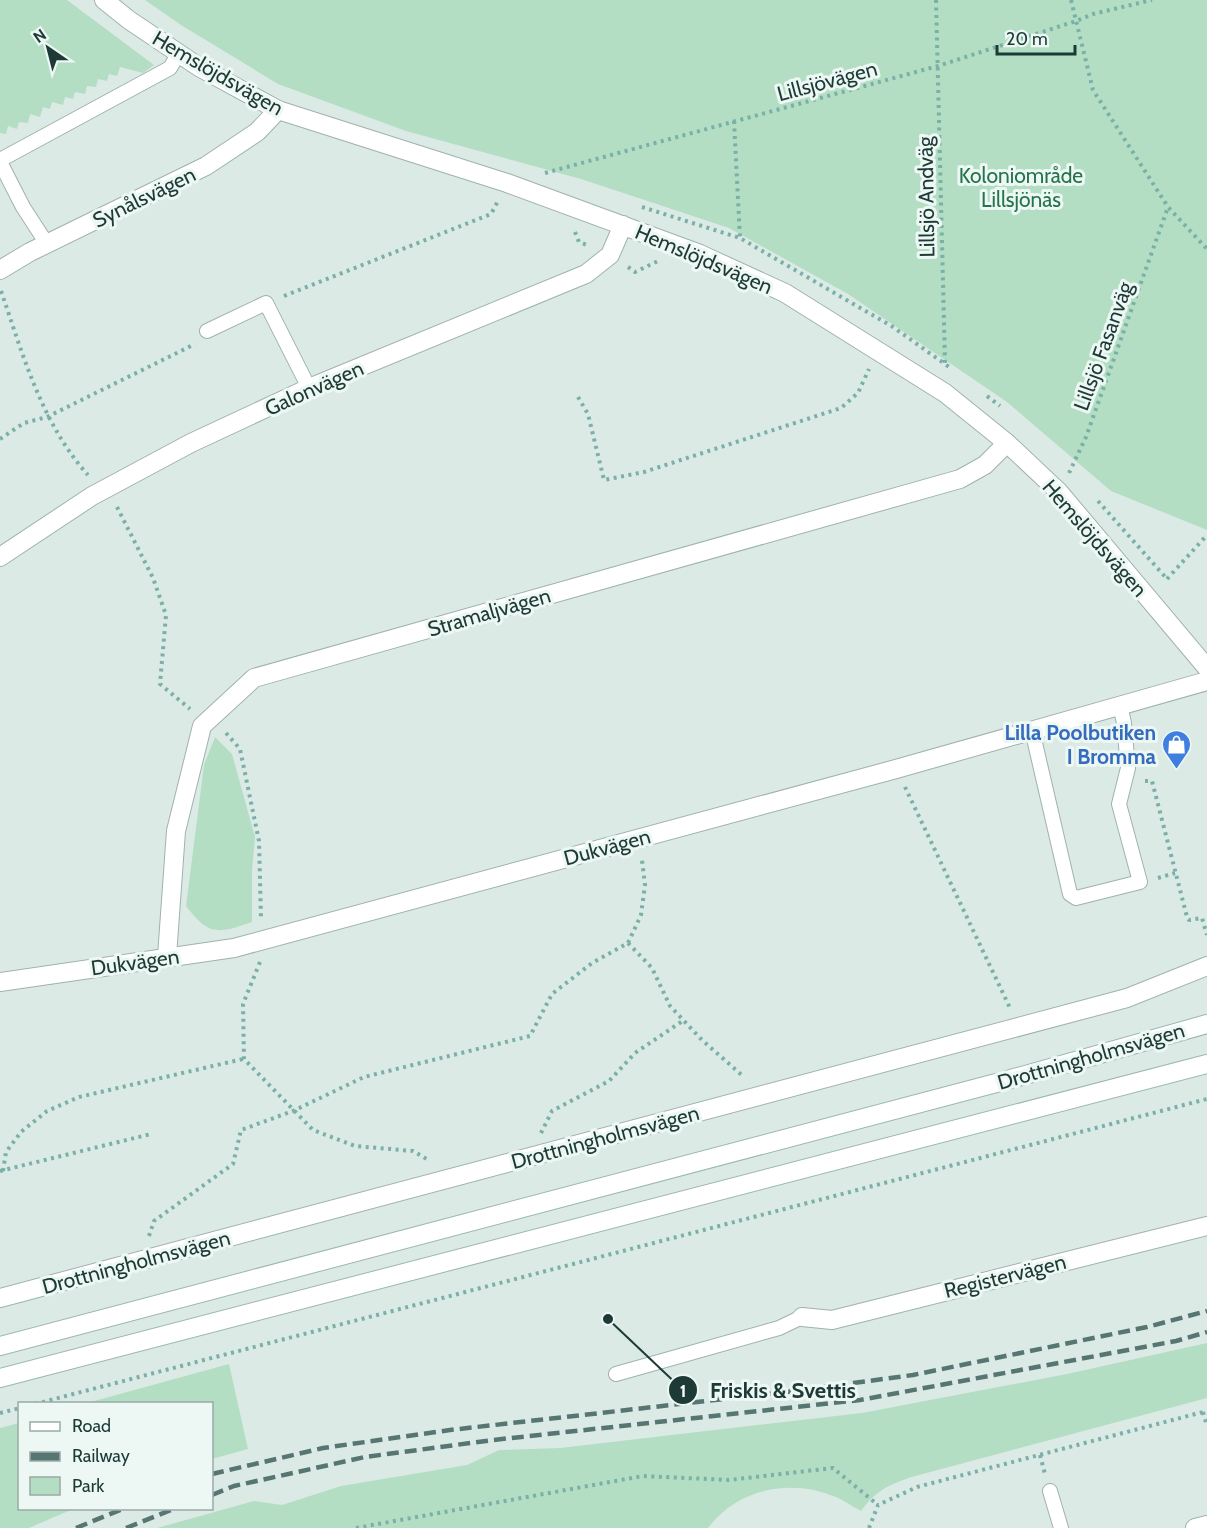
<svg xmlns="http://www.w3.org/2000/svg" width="1207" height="1528" viewBox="0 0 1207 1528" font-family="Cabin,sans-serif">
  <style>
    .green { fill: #b3dec4 }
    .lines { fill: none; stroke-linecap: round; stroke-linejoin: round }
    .service-casing { stroke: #9fb2ae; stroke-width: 16 }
    .minor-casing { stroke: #9fb2ae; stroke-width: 20 }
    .tertiary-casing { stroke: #9fb2ae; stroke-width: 20 }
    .secondary-casing { stroke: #9bb7b0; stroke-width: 20 }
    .path { stroke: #7ab0a7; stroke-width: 4; stroke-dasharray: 3 4.5; stroke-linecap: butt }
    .service { stroke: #fff; stroke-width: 14 }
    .minor { stroke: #fff; stroke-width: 18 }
    .tertiary { stroke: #fff; stroke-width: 18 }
    .secondary { stroke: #fff; stroke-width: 18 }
    .rail { stroke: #577672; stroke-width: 4.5; stroke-dasharray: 12 6; stroke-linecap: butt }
    .labels { text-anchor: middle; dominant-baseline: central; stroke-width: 6; stroke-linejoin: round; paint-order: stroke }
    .street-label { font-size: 21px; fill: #1d3a36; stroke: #edf7f3 }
    .park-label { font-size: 21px; fill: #25744e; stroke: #edf7f3 }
    .shop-label { font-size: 21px; font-weight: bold; fill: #366cbe; stroke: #edf7f3; text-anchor: end }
    .leader { fill: none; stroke: #1d3a36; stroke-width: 2 }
    .callout-dot { fill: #1d3a36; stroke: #edf7f3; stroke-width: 2 }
    .mark-label { font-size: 18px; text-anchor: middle; font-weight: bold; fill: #fff }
    .callout-label { font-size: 22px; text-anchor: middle; font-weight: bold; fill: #1d3a36; stroke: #edf7f3; stroke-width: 6; stroke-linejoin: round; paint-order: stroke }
  </style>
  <rect width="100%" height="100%" fill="#dceae6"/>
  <path class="green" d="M 0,0 L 67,0 L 154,65 L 143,73 L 120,67 L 117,76 L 109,74 L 107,81 L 98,79 L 96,87 L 87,86 L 85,94 L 75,92 L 73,99 L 65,97 L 63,105 L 52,102 L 50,109 L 43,107 L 40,117 L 30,114 L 28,123 L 19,122 L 17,129 L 8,126 L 6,134 L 0,133 Z
    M 145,0 L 1207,0 L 1207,530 L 1111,491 L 1007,402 L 848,294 L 729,228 L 581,179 L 406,131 L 278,84 L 181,25 Z
    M 215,737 L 232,754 L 255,837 L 252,871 L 252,922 C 218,934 209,936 186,906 L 204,765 Z
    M 1207,1343 L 1207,1398 L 908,1478 C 885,1487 876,1491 861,1511 C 853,1507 845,1501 836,1497 C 791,1478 738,1488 708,1528 L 157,1528 L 254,1501 L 282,1505 L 341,1486 L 467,1465 L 499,1450 L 560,1448 L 862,1413 L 1067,1374 Z
    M 229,1364 L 248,1449 L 212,1459 L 212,1404 L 87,1403 Z
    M 19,1423 L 20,1508 L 73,1509 L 29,1528 L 0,1528 L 0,1428 Z"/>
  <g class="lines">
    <defs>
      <path id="service" d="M 0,160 L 170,68 L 179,53
        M 0,162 L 23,207 L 47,244
        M 207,331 L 266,303 L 309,388
        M 1032,730 L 1070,894 L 1076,898 L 1140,882 L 1119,804 L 1128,768 L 1124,723 L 1120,705
        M 616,1374 L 779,1328 L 802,1317
        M 1050,1491 L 1061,1528"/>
      <path id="minor" d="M 0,270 L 30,252 L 206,166 L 257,132 L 278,110
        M 0,557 L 92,496 L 191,443 L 309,388 L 586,274 L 610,255 L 623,225
        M 167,956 L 176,831 L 202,726 L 254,678 L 960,479 L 985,465 L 1007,443
        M 0,982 L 234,948 L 896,769 L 1207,681
        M 0,1298 L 1127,998 L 1207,966
        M 802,1317 L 832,1320 L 1207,1226
        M 1195,1528 L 1207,1525"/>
      <path id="tertiary" d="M 104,0 L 129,20 L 199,67 L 278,110 L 507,183 L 700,254 L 785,293 L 945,393 L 1007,443 L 1059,492 L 1207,668"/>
      <path id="secondary" d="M 0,1346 L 1000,1082 L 1207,1024
        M 0,1378 L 1207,1064"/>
    </defs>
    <use href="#service" class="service-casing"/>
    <use href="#minor" class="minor-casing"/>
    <use href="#tertiary" class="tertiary-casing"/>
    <use href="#secondary" class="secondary-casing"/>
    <path class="path" d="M 936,0 L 945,363
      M 1071,0 L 1093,90 L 1168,207 L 1207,249
      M 734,121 L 740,238
      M 545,173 L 938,66 L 1076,21 L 1093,14 L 1152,0
      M 642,207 L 740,238 L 893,327 L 952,369
      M 575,232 L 579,242 L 587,245
      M 628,267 L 635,272 L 658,261
      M 1,291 C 23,355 42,424 88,475
      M 284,296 L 491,214 L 498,201
      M 987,396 L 1000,406
      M 578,397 L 588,414 L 604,480 L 644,472 L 841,408 L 858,393 L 869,369
      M 0,439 L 24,423 L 47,417 L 195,344
      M 1069,473 L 1086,437 L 1168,207
      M 1098,501 L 1167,579
      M 117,507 L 153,578 L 166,615 L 160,684 L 190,709
      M 1167,579 L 1207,535
      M 226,733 L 240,749 L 259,841 L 261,919
      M 1145,781 L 1152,781 L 1187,917 L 1189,920 L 1202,918 L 1207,935
      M 905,787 L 1010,1008
      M 1158,878 L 1175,873
      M 628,943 L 652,968 L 670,1006 L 702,1040 L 744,1077
      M 260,962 L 243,1004 L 244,1059 L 313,1130 L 355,1146 L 413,1151 L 430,1161
      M 541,1133 L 552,1111 L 609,1081 L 635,1053 L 684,1020
      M 0,1171 L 151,1134
      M 3,1171 L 6,1152 L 21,1132 L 47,1111 L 79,1097 L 243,1059
      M 149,1236 L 154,1221 L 233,1164 L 241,1130 L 293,1111 L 364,1077 L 530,1036 L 552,994 L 592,963 L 628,943 L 641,915 L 645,885 L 642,860
      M 35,1404 L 1207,1099
      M 1203,1412 L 1207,1426
      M 0,1413 L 20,1408
      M 1040,1455 L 1045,1474
      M 356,1528 L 643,1476 L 729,1480 L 833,1468 L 878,1505
      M 869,1528 L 878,1505 L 917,1487 L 1207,1411"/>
    <use href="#service" class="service"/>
    <use href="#minor" class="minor"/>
    <use href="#tertiary" class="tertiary"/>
    <use href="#secondary" class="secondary"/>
    <path class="rail" d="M 212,1474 L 323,1448 L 450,1430 L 786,1392 L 913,1375 L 1147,1327 L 1207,1311
      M 212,1495 L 234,1486 L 365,1457 L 493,1440 L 860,1400 L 1176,1341 L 1207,1332
      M 76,1528 L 125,1508
      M 126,1528 L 176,1508"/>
  </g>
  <defs>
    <symbol id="shop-pin" viewBox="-11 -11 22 30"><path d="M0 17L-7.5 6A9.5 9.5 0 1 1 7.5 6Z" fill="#3f7fe0" stroke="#edf7f3"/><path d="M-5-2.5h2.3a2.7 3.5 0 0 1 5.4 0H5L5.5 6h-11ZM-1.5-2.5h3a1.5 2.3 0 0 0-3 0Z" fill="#fff"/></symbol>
  </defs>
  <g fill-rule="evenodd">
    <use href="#shop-pin" x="1160" y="728" width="33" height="45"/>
  </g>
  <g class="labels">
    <g class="street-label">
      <text transform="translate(218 73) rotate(30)">Hemslöjdsvägen</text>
      <text transform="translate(827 81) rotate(-15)">Lillsjövägen</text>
      <text transform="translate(144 197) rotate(-26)">Synålsvägen</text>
      <text transform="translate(926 197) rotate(-91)">Lillsjö Andväg</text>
      <text transform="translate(704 259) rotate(23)">Hemslöjdsvägen</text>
      <text transform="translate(1103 346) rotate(-70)">Lillsjö Fasanväg</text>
      <text transform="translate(314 388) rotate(-24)">Galonvägen</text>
      <text transform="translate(1095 538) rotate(49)">Hemslöjdsvägen</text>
      <text transform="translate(489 612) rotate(-16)">Stramaljvägen</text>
      <text transform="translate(607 847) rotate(-15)">Dukvägen</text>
      <text transform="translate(135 962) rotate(-8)">Dukvägen</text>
      <text transform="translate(1091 1056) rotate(-16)">Drottningholmsvägen</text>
      <text transform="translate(605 1137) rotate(-15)">Drottningholmsvägen</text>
      <text transform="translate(136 1262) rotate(-15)">Drottningholmsvägen</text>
      <text transform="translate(1005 1276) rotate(-14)">Registervägen</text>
    </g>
    <g class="park-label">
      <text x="1021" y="175">Koloniområde<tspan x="1021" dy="24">Lillsjönäs</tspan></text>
    </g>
    <g class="shop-label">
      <text x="1156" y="732">Lilla Poolbutiken<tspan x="1156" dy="24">I Bromma</tspan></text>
    </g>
  </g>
  <path class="leader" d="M608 1319L683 1390"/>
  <g class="callout-dot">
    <circle cx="608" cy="1319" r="6"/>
    <circle cx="683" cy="1390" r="15"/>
  </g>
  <g class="mark-label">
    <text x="683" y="1397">1</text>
  </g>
  <g class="callout-label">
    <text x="783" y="1398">Friskis &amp; Svettis</text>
  </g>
  <rect x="18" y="1402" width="195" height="108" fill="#edf7f3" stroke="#9aaba7" stroke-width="1.5"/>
  <rect x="30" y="1422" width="30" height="9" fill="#ffffff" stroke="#9aaba7" stroke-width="1.5"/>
  <text x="72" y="1432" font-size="18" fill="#1d3a36">Road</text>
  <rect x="30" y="1452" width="30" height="9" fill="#577672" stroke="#9aaba7" stroke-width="1.5"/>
  <text x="72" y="1462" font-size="18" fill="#1d3a36">Railway</text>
  <rect x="30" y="1477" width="30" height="18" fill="#b3dec4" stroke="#9aaba7" stroke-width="1.5"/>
  <text x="72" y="1492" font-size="18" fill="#1d3a36">Park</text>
  <g transform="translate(48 48) rotate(325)" stroke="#edf7f3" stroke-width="4.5" paint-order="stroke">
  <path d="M0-4.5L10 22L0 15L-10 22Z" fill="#1d3a36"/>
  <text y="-9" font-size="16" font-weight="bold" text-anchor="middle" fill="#1d3a36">N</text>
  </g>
  <path d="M997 45v9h78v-9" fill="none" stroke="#1d3a36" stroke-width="3"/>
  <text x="1006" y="45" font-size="18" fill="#1d3a36" stroke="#edf7f3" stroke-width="4.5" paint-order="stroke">20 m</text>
</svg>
